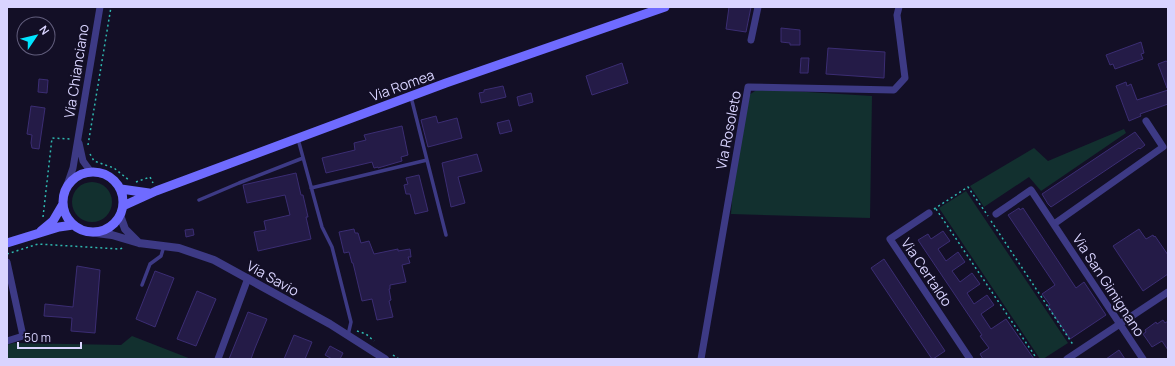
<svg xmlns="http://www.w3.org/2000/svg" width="1175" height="366" viewBox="0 0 1175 366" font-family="Manrope,sans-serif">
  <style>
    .green { fill: #12302f }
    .building { fill: #241b47; stroke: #3b2d73 }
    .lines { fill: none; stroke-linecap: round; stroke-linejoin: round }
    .path { stroke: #2fb8b0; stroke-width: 1.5; stroke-dasharray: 2 3; stroke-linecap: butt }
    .service { stroke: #3d3a85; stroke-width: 3.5 }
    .minor { stroke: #3d3a85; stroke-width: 7 }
    .tertiary { stroke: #3d3a85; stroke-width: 8 }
    .secondary { stroke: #6f6bff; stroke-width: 9 }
    .labels { text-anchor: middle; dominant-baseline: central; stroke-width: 4; stroke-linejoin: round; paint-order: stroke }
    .street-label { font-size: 14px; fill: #d9d4ff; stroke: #130f26 }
  </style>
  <rect width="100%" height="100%" fill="#130f26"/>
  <path class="green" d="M 758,89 L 872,96 L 870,218 L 731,214 L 734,173 L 749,95 Z
    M 1124,129 L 1126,133 L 1041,191 L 1029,177 L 984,207 L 970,186 L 1034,148 L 1048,161 Z
    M72 202a20 20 0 1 1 40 0a20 20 0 1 1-40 0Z
    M 966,191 L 1068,343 L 1043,359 L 1040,359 L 939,208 Z
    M 132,336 L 191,359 L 7,359 L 7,345 L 14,343 L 121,345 Z"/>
  <path class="building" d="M 729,7 L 751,7 L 746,32 L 726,29 Z
    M 781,28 L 800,30 L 800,45 L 790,45 L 790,43 L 781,42 Z
    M 1141,42 L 1144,53 L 1141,54 L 1143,59 L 1115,69 L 1113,64 L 1110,65 L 1106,55 Z
    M 828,48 L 885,52 L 884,78 L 826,74 Z
    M 801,58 L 809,58 L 808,73 L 800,73 Z
    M 1166,61 L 1168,62 L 1167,88 L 1158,64 Z
    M 622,63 L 628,83 L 592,95 L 586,76 Z
    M 39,79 L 48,80 L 47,93 L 38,92 Z
    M 1126,82 L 1127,86 L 1131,84 L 1137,100 L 1168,90 L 1168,104 L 1140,114 L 1141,116 L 1129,121 L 1116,86 Z
    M 503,86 L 506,97 L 481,103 L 479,93 L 484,92 L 484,90 Z
    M 531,93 L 533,102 L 519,106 L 517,97 Z
    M 31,106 L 45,108 L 39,149 L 32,148 L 31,143 L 32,135 L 27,134 Z
    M 436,116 L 438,123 L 457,118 L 462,138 L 428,147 L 421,120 Z
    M 509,120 L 512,131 L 500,134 L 497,123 Z
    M 402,126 L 408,155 L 401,157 L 402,161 L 378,168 L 378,167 L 374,168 L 372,162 L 326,173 L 322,158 L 355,150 L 354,143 L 366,140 L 364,135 Z
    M 1135,132 L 1145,145 L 1140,149 L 1139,148 L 1051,207 L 1048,204 L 1042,194 Z
    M 477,154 L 482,171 L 458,177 L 465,203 L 451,207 L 442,163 Z
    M 296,173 L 301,195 L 303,195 L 308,217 L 306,217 L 311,239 L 258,251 L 254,232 L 266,230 L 264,221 L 290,215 L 285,195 L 247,203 L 243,185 Z
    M 419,175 L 428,211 L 415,214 L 410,194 L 406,194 L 404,185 L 408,184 L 406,178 Z
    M 1019,208 L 1020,210 L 1023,208 L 1076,288 L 1084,282 L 1106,315 L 1070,339 L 1048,306 L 1050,305 L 1042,294 L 1055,285 L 1008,215 Z
    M 193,229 L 194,235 L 186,237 L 185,230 Z
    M 354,229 L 355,233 L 358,233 L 361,243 L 369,241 L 374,254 L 398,249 L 398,251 L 410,249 L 411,257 L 408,257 L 410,263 L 402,265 L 406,282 L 390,285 L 390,289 L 389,289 L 391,300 L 389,301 L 393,317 L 377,320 L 372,299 L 362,301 L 353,263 L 352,263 L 349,252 L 344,253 L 339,232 Z
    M 1139,229 L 1146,239 L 1153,235 L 1154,237 L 1155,236 L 1168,255 L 1168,274 L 1143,291 L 1113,246 Z
    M 943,231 L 950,241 L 938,249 L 946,261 L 958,252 L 965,262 L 952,271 L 960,282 L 972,273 L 980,284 L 967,293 L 974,304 L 987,295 L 994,305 L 981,314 L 991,329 L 1006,319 L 1034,359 L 983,359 L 980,354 L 989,348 L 980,336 L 982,335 L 918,240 L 928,234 L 931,239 Z
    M 884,259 L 945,351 L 933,359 L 932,359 L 871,268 Z
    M 77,266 L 100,270 L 95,333 L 71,331 L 72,318 L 44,316 L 45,304 L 73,307 Z
    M 155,271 L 174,278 L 155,327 L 136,319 Z
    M 197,291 L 216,299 L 196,346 L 177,339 Z
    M 248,312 L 267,319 L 255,348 L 251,359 L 229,359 Z
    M 1163,320 L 1165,323 L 1168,321 L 1168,350 L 1162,341 L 1152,347 L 1143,334 L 1146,332 L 1145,330 L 1156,322 L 1157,324 Z
    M 294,335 L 312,342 L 305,359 L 284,359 Z
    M 330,346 L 343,353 L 340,359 L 332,359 L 325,355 Z
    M 1119,350 L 1125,359 L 1106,359 Z"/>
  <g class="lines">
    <path class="path" d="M 88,145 L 111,7
      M 90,154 L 94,161 L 114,168 L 130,181
      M 136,182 L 150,177 L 153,183
      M 934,209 L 968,187 L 988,216
      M 936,209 L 1037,359
      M 43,217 L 52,138 L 71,139
      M 991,221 L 1074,346
      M 7,254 L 38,244 L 119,249 L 123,248
      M 357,331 L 366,334 L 374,341
      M 393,355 L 399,359"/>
    <path class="service" d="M 411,97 L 446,235
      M 298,139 L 322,227 L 332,247 L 351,322 L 348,335
      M 311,188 L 427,160
      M 199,200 L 239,183 L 303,158
      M 142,285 L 150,264 L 161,256 L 164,246"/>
    <path class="minor" d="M 751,40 L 758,7
      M 79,143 L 83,161 L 91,172
      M 66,188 L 73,168 L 100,7
      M 929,213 L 890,239 L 970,359
      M 996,214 L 1031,190 L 1143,359
      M 1054,224 L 1163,147 L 1146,121
      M 7,262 L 23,336 L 7,341
      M 218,359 L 248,278
      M 701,359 L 748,87 L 894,90 L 905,78 L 897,15 L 899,7
      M 1067,359 L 1168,292"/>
    <path class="tertiary" d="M 120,215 L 125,229 L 139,243
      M 89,232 L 112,235 L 139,243 L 179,248 L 214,260 L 330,324 L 385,359"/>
    <path class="secondary" d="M63 202a30 30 0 1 1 60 0a30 30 0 1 1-60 0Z
      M 121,189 L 149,193
      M 123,206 L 156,191 L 446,83 L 665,7
      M 41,231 L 53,221 L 63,204
      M 7,243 L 59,227 L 73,225"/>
  </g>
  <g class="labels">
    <g class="street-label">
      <text transform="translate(76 71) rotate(-81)">Via Chianciano</text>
      <text transform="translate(402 85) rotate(-20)">Via Romea</text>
      <text transform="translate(728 130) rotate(-79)">Via Rosoleto</text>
      <text transform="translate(927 272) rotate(56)">Via Certaldo</text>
      <text transform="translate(273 278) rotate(29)">Via Savio</text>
      <text transform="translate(1109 285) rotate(57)">Via San Gimignano</text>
    </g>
  </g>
  <rect width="1175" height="366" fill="none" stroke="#d9d4ff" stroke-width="16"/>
  <g transform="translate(36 36) rotate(55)"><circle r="19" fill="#130f26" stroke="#625e7d"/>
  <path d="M0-3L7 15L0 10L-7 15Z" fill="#00e5ff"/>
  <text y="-6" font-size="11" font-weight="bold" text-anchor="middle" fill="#d9d4ff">N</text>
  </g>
  <path d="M18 342v6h63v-6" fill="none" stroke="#d9d4ff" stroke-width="2"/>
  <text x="24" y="342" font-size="12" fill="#d9d4ff" stroke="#130f26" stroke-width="3" paint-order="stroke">50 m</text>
</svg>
